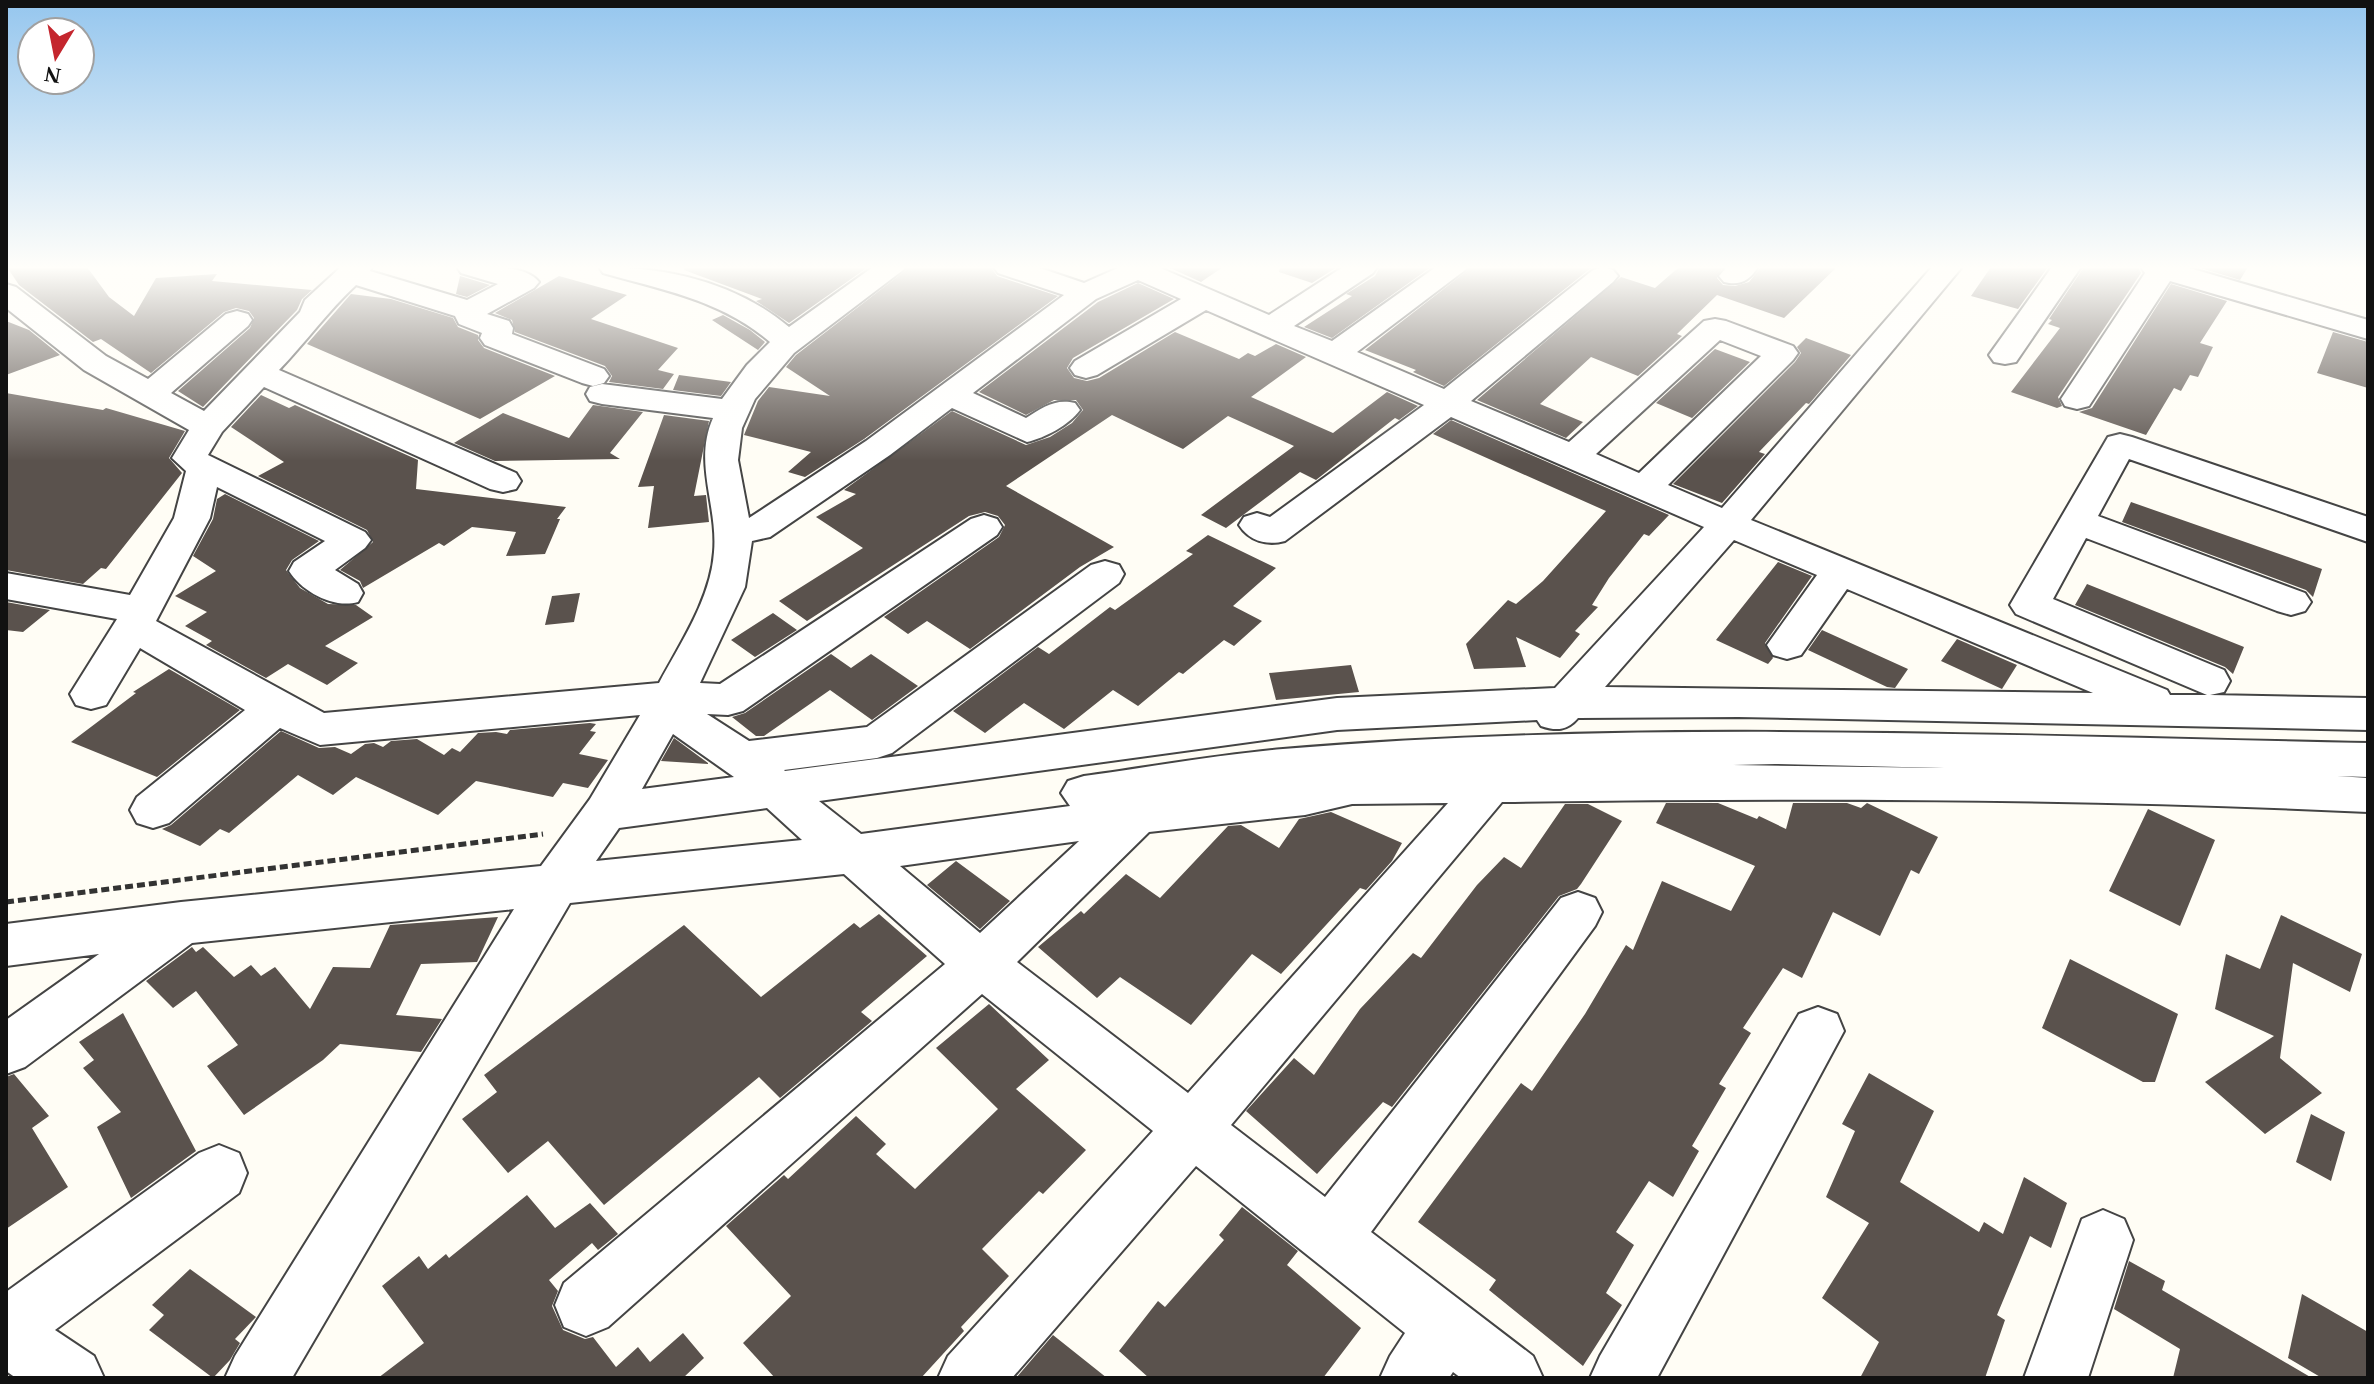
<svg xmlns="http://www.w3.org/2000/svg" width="2374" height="1384" viewBox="0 0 2374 1384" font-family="Georgia,serif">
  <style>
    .building { fill: #5a524d }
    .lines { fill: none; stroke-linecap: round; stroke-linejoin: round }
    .minor-casing { stroke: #444; stroke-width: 4 }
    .path { stroke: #333; stroke-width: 5; stroke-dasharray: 8 4; stroke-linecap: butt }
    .minor { fill: #fff; fill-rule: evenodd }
  </style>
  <rect width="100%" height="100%" fill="#fffdf5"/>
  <path class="building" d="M 7,267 L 87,267 L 109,297 L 134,316 L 156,278 L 217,274 L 212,281 L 312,290 L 302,299 L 297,310 L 203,407 L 178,391 L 250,328 L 254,318 L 249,311 L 236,308 L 224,312 L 151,373 L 101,339 L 93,342 L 19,285 Z
    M 685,267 L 868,267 L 789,323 L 756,301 L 762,299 L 684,270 Z
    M 910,267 L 991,267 L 997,276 L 1058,296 L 864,439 L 805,477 L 788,472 L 811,452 L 744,435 L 758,401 L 769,387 L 830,396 L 786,367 L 796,355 Z
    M 1168,267 L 1223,267 L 1201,282 Z
    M 1280,267 L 1337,267 L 1312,283 L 1279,272 Z
    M 1380,267 L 1431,267 L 1332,338 L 1304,327 L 1352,296 L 1346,294 L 1375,276 Z
    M 1472,267 L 1591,268 L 1444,386 L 1413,372 L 1416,370 L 1365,350 Z
    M 1679,267 L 1723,267 L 1717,278 L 1723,285 L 1735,286 L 1749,282 L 1761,267 L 1837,267 L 1784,318 L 1717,295 L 1677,334 L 1682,336 L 1638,376 L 1591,357 L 1540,404 L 1583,422 L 1566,438 L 1477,400 L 1621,277 L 1655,288 Z
    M 1991,267 L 2048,267 L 2018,309 L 1971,296 Z
    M 2084,267 L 2138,267 L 2141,273 L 2058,397 L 2062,406 L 2057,408 L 2011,392 L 2060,328 L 2048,324 L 2052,320 L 2049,319 Z
    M 2197,267 L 2248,267 L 2240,280 Z
    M 460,276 L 490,285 L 467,297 L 456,294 Z
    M 559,276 L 627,295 L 591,319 L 678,348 L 658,370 L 674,374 L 663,389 L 609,382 L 612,376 L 605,366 L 515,332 L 512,320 L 495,313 Z
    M 1138,283 L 1174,299 L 1073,358 L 1067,368 L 1074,378 L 1087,381 L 1099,378 L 1175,332 L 1239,359 L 1248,353 L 1255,356 L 1276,344 L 1306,357 L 1251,397 L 1333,433 L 1387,392 L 1418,406 L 1399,420 L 1395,418 L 1316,480 L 1300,472 L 1226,528 L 1201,515 L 1294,446 L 1228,416 L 1183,449 L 1112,415 L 1006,486 L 1114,547 L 1080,567 L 970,649 L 927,621 L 908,634 L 884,617 L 999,537 L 1005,525 L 998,516 L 985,512 L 969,516 L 807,621 L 779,601 L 863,548 L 816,517 L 856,494 L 844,490 L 952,411 L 1026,445 L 1050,437 L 1072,423 L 1083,410 L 1076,400 L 1054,400 L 1026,415 L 979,392 L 1098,302 Z
    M 2171,284 L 2227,301 L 2200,343 L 2213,347 L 2198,377 L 2190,375 L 2181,391 L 2174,388 L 2146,435 L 2079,412 L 2092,408 Z
    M 351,294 L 391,299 L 453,318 L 458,327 L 478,335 L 478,340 L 484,348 L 555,376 L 480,419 L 307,344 Z
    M 723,315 L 750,330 L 765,342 L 758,350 L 712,320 Z
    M 6,321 L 29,330 L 60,355 L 6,375 Z
    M 2333,332 L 2368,342 L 2368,388 L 2317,373 Z
    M 1806,338 L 1851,355 L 1809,404 L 1806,403 L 1759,452 L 1765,454 L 1722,503 L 1673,484 L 1795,362 L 1801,353 L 1797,347 Z
    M 1715,349 L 1750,362 L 1692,418 L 1656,403 Z
    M 679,375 L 731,382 L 721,396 L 673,390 Z
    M 6,393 L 103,410 L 106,408 L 185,431 L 169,458 L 182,473 L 106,569 L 101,568 L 83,584 L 6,570 Z
    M 261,395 L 289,408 L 295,405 L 418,460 L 416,489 L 566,507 L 557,519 L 560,519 L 545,554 L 506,556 L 516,532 L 472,527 L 444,546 L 439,543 L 363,588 L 360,581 L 340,570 L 373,542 L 367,530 L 258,476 L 284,462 L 231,427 Z
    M 593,405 L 643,412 L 610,453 L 620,459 L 495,461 L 454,443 L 503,413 L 569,438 Z
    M 664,415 L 709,421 L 694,496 L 706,495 L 709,522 L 648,528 L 654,486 L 638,487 Z
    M 1451,420 L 1669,515 L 1649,536 L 1644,534 L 1609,578 L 1592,605 L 1598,607 L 1575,631 L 1580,634 L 1560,658 L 1516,637 L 1526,667 L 1474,669 L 1466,644 L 1508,600 L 1516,604 L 1543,581 L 1606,511 L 1433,434 Z
    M 225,494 L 319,541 L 292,560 L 286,570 L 300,588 L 328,604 L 356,605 L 373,617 L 325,646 L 358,663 L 327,685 L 288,664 L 266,678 L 206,645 L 212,641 L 185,626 L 207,612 L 175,596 L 216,571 L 193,556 L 213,519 L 217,499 Z
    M 2131,502 L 2322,569 L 2313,597 L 2306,590 L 2122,522 Z
    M 1208,535 L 1276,568 L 1233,606 L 1262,621 L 1234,646 L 1224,640 L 1183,674 L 1179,672 L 1138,706 L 1113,690 L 1064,729 L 1024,703 L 985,733 L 953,711 L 1038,647 L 1049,654 L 1110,607 L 1115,610 L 1193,554 L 1186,551 Z
    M 1778,562 L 1812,576 L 1765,643 L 1773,658 L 1768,664 L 1716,640 Z
    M 2087,584 L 2244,647 L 2233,674 L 2225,667 L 2075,605 Z
    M 580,593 L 574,622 L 545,625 L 552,596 Z
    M 6,602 L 50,610 L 23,632 L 6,630 Z
    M 773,613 L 797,630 L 755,657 L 731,640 Z
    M 1822,630 L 1908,669 L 1895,688 L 1887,687 L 1808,650 Z
    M 1957,639 L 2017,665 L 2002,689 L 1941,661 Z
    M 831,654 L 851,668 L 871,654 L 918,686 L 872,720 L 830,690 L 764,736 L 756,736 L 732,717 L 745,713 Z
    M 1351,665 L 1359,692 L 1276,700 L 1269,673 Z
    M 169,669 L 240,710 L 157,777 L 71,742 L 136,693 L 133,692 Z
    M 590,723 L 596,724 L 590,731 L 596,732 L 579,754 L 608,760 L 588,788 L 563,783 L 553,797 L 476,781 L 438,815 L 356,777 L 333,795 L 298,775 L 229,833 L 220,829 L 200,846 L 162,829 L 171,825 L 281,731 L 319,748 L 335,747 L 351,754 L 365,744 L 374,743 L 383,747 L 391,741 L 417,739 L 444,755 L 452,748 L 460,752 L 478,733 L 496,732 L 507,734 L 510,730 Z
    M 674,738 L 708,763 L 708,764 L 661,761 Z
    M 1666,803 L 1718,803 L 1757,819 L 1759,816 L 1786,829 L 1793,803 L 1847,803 L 1861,808 L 1867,803 L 1938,837 L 1919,874 L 1911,870 L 1880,936 L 1833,912 L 1802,978 L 1783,968 L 1743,1028 L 1751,1033 L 1719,1084 L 1726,1088 L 1692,1146 L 1699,1151 L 1673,1197 L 1649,1181 L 1616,1232 L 1634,1245 L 1606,1293 L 1622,1305 L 1583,1366 L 1489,1290 L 1496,1280 L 1418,1222 L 1521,1083 L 1532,1091 L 1585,1014 L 1626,945 L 1633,950 L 1662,881 L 1731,911 L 1755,866 L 1656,823 Z
    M 1565,804 L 1588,804 L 1622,821 L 1581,884 L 1577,889 L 1559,896 L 1392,1107 L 1383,1102 L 1317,1174 L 1246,1111 L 1294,1058 L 1314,1075 L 1360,1009 L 1413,953 L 1421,958 L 1477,885 L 1504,857 L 1521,868 Z
    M 2148,809 L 2215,840 L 2180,926 L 2109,891 Z
    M 1331,812 L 1402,843 L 1392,861 L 1366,890 L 1360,888 L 1281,974 L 1252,954 L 1191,1025 L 1120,977 L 1097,998 L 1038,947 L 1081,911 L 1084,914 L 1126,874 L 1160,898 L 1228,826 L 1241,825 L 1279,848 L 1299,819 Z
    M 956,861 L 1010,901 L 980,929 L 927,885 Z
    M 879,914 L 927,956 L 861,1012 L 872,1021 L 780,1098 L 759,1077 L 604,1205 L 548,1141 L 508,1173 L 462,1119 L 497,1092 L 484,1075 L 684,925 L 761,997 L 854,923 L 860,928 Z
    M 2281,915 L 2362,954 L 2350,992 L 2293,963 L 2280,1058 L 2322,1093 L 2265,1134 L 2205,1082 L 2274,1036 L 2215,1009 L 2226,954 L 2260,969 Z
    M 498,917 L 477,962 L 421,964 L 396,1015 L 442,1019 L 421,1052 L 340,1044 L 323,1060 L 244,1115 L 207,1066 L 238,1045 L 196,991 L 173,1008 L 146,981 L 192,947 L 196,952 L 203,947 L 234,977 L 251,965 L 261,976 L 275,967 L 310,1009 L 333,967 L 370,968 L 390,925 Z
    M 2070,959 L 2178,1014 L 2155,1082 L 2143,1082 L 2042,1028 Z
    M 989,1004 L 1049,1060 L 1016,1089 L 1086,1150 L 1043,1194 L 1039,1191 L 982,1249 L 1009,1276 L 961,1327 L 964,1331 L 921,1378 L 775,1378 L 743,1343 L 791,1296 L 726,1226 L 784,1175 L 788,1179 L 856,1116 L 886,1144 L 876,1154 L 915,1189 L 998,1109 L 936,1048 Z
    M 123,1013 L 196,1151 L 131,1198 L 97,1127 L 121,1112 L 83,1068 L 94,1060 L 79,1042 Z
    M 1869,1073 L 1934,1111 L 1900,1182 L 1979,1232 L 1984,1222 L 2003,1234 L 2024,1177 L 2067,1203 L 2051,1248 L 2030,1236 L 1997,1315 L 2005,1320 L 1985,1378 L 1860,1378 L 1879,1342 L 1822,1298 L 1869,1223 L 1826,1197 L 1855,1131 L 1842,1124 Z
    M 14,1074 L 49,1116 L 32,1128 L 68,1187 L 6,1229 L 6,1077 Z
    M 2311,1114 L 2345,1132 L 2331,1181 L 2296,1162 Z
    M 527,1195 L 555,1228 L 590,1203 L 618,1234 L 598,1250 L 592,1243 L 549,1280 L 558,1291 L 552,1306 L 563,1330 L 585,1339 L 593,1337 L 616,1367 L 638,1347 L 650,1362 L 683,1333 L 704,1358 L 683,1378 L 378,1378 L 424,1343 L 382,1286 L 419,1256 L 428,1269 L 446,1254 L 449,1258 Z
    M 1242,1207 L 1298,1251 L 1287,1265 L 1361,1328 L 1323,1378 L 1149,1378 L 1119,1351 L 1158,1301 L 1165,1307 L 1224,1240 L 1219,1235 Z
    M 2129,1261 L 2165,1281 L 2162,1290 L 2312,1378 L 2173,1378 L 2180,1349 L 2114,1309 Z
    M 190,1269 L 256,1317 L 235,1339 L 240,1343 L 230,1360 L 213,1378 L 149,1330 L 164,1315 L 152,1305 Z
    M 2302,1294 L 2368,1332 L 2368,1378 L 2322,1378 L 2288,1358 Z
    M 1053,1335 L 1107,1378 L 1016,1378 Z"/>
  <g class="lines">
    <defs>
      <path id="minor" d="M 341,267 L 372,267 L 370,271 L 467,300 L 498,284 L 461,273 L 457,267 C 478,267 525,263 539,282 L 534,288 L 487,314 L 509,321 L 513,328 L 512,334 L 604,369 L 609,376 L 604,383 L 593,386 L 582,383 L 485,345 L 480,338 L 482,333 L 459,324 L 455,316 L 356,285 C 328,311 306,342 279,370 L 516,473 L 521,481 L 516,489 L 503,492 L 490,489 L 264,387 L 222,432 L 208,455 L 365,532 L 371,540 L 365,548 L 335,570 L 358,584 L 363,593 L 358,602 C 334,609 302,592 289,571 L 294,562 L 325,541 L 217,487 L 210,518 L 156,621 L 324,713 L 659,683 C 680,644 711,598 714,552 C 718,506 693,463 713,418 L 602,404 L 590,401 L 586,394 L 590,387 L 602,384 L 722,399 L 747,365 L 770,342 C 721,300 663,290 603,273 L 599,267 C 667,267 735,282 789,327 L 873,267 L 907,267 L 794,353 L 755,399 L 742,428 L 738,460 L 749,518 L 866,441 L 1064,295 L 998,273 L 994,267 L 1037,267 L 1084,283 L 1120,267 L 1158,267 L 1269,315 L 1343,267 L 1377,267 L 1373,273 L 1294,326 L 1332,341 L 1436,267 L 1469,267 L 1357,352 L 1444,389 L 1593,270 L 1603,267 L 1613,270 L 1618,276 L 1613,282 L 1471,401 L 1569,442 L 1704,321 L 1715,319 L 1726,321 L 1793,346 L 1798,353 L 1793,360 L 1668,485 L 1722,508 L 1932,267 L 1962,267 L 1751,520 L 2167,690 L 2170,695 L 2207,695 L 2016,614 L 2010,605 L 2108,437 L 2120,434 L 2132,437 L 2368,517 L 2368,542 L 2129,459 L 2098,516 L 2305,593 L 2311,602 L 2305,611 L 2291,615 L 2277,611 L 2086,538 L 2053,599 L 2224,670 L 2230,681 L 2224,692 L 2210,695 L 2368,698 L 2368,730 L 1738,717 L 1578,718 C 1567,731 1556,731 1541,726 L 1537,720 L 1337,730 L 819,801 L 861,834 L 1070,806 L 1061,793 L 1068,781 L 1084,776 C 1150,767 1216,755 1283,749 C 1643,719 2007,736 2368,743 L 2368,777 L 2337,776 L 2368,778 L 2368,812 C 2080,798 1790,798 1502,802 L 1231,1125 L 1325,1197 L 1561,898 L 1578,892 L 1595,898 L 1602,912 L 1595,926 L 1371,1232 L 1533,1356 L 1543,1378 L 1461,1378 L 1453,1372 L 1449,1378 L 1380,1378 L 1390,1356 L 1405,1333 L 1196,1166 L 1012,1378 L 938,1378 L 948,1356 L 1153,1131 L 982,994 L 608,1327 L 586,1336 L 564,1327 L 555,1305 L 564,1283 L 945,964 L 844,874 L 570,903 L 292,1378 L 225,1378 L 235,1356 L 514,909 L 192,943 L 25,1067 L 6,1074 L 6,1020 L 99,954 L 6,966 L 6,924 L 181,902 L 541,866 L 590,799 L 640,715 L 320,745 L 280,728 L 169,823 L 153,828 L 137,823 L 130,810 L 137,797 L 245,710 L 140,648 L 106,705 L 91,709 L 76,705 L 70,694 L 117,619 L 6,599 L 6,573 L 130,595 L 174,518 L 186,471 L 172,458 L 189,430 L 84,370 L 6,308 L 6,284 L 16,287 L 106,356 L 148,379 L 226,314 L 237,311 L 248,314 L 252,320 L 248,326 L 171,393 L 204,411 L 300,312 L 305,300 ZM 1138,280 L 1181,299 L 1075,361 L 1070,368 L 1075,375 L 1086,378 L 1097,375 L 1206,310 L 1424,405 L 1270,517 L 1257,513 L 1244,517 L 1239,525 C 1249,541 1267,546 1285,541 L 1451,417 L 1704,527 L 1555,688 L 1337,698 L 785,771 L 784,770 L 877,758 L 892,753 L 1119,583 L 1124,574 L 1119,565 L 1105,561 L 1091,565 L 867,727 L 749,741 L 707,714 L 728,715 L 743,711 L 997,535 L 1002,527 L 997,519 L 984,515 L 971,519 L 720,684 L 700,683 L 745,587 L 752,541 L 770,537 L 890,455 L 952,408 L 1027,442 C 1045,438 1069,425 1080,410 L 1075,403 C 1055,398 1042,408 1026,418 L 973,393 L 1096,299 ZM 1720,340 L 1761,356 L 1639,473 L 1596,454 ZM 1734,540 L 1817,575 L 1767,645 L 1773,655 L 1787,659 L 1801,655 L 1847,589 L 2093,693 L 1605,687 ZM 673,734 L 734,777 L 642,789 ZM 1775,764 L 1944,768 L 1733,765 ZM 1448,803 L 1188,1093 L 1017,962 L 1149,832 L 1305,815 L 1352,804 ZM 767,808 L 802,840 L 596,861 L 619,828 ZM 1079,841 L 980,933 L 900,866 Z
        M 1727,267 L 1758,267 C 1749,281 1740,286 1724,282 L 1719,276 Z
        M 2052,267 L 2081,267 L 2016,362 L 2005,364 L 1994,362 L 1989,355 Z
        M 2141,267 L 2186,267 L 2368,320 L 2368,339 L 2170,281 L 2089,406 L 2077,409 L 2065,406 L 2061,399 L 2145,273 Z
        M 1818,1007 L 1837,1014 L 1844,1031 L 1657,1378 L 1590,1378 L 1600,1356 L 1799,1014 Z
        M 219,1145 L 239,1153 L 247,1173 L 239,1193 L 55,1330 L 94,1356 L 104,1378 L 16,1378 L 6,1371 L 6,1292 L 199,1153 Z
        M 2103,1210 L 2124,1219 L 2133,1240 L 2088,1378 L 2024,1378 L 2082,1219 Z"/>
    </defs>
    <use href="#minor" class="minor-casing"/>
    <path class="path" d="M 6,902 L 543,834"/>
    <use href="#minor" class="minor"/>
  </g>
  <linearGradient id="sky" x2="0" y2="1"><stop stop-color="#95c6ee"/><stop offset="0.58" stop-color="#fffefa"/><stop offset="1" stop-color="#fffefa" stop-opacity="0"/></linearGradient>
  <rect width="2374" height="461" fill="url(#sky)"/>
  <rect width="2374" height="1384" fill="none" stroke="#111111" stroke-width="16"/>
  <g transform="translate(56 56) rotate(190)"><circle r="38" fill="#ffffff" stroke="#a0a0a0" stroke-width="2"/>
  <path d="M0-6L14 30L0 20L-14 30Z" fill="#c4262e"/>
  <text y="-12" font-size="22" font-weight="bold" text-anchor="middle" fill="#111111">N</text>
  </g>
</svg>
